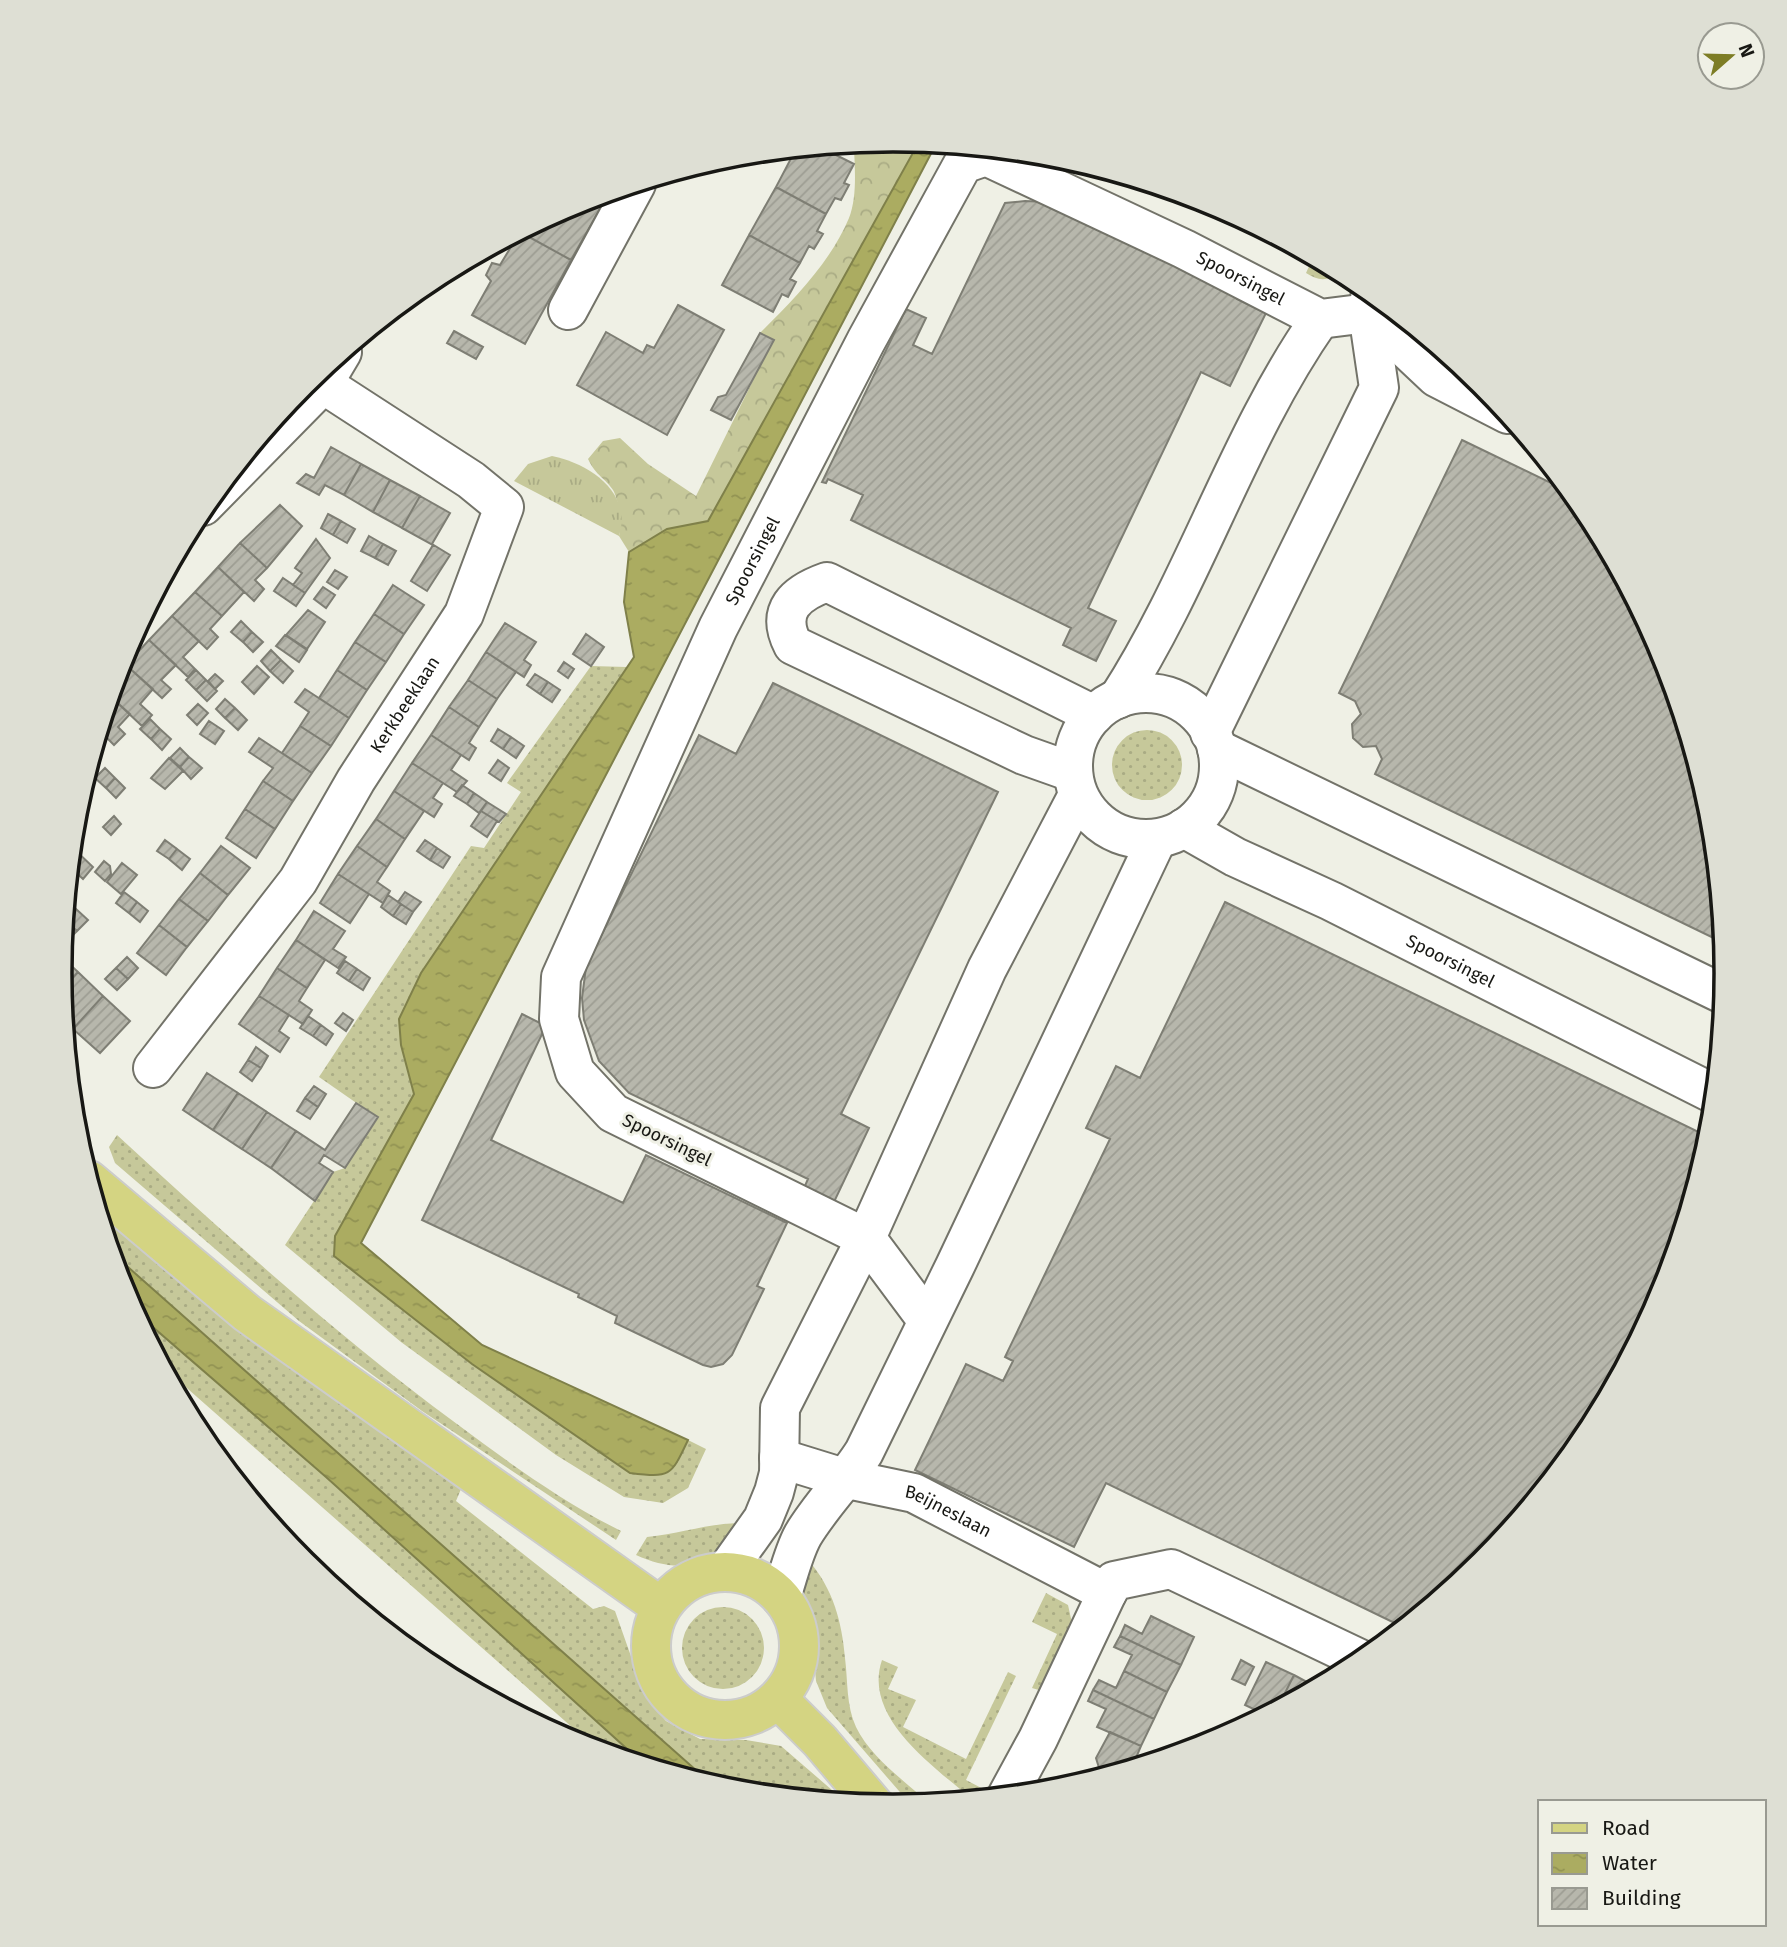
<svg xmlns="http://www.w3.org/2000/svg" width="1787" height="1947" viewBox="0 0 1787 1947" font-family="'Fira Sans',sans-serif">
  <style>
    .grass { fill: url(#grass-dots) }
    .forest { fill: url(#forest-crowns) }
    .park { fill: url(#park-tufts) }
    .water { fill: url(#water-ripples); stroke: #7f804a; stroke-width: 2 }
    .building { fill: url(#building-hatch); stroke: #7e7e74; stroke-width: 2 }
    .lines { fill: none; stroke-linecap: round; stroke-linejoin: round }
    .minor-casing { stroke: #737369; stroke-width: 42 }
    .major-casing { stroke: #cccccb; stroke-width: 42 }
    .minor { stroke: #fff; stroke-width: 38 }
    .major { stroke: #d4d482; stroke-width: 38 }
    .labels { text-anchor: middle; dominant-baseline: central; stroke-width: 6; stroke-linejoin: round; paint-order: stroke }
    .street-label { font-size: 18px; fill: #181814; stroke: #eff0e5 }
    .rim { fill: none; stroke: #181814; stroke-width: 3.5 }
  </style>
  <defs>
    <pattern id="grass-dots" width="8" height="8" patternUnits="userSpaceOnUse" patternTransform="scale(1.75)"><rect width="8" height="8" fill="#c6c89a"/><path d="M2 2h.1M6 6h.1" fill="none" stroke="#a9ab84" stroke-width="1.8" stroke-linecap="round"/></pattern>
    <pattern id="forest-crowns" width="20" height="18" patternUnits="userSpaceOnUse" patternTransform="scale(1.75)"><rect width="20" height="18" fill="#c6c89a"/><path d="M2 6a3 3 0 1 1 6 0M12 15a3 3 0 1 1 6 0" fill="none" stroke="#a9ab84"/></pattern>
    <pattern id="park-tufts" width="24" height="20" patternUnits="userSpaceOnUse" patternTransform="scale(1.75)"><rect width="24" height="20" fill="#c6c89a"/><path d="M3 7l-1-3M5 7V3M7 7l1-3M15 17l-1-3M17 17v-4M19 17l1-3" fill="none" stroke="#a9ab84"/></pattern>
    <pattern id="water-ripples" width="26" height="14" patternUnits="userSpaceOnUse" patternTransform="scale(1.75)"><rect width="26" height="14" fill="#abac61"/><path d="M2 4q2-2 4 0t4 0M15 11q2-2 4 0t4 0" fill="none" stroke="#929353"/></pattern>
    <pattern id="building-hatch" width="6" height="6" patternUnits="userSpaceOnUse" patternTransform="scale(1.75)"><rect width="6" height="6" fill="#b7b7ac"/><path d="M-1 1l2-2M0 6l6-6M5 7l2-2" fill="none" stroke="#9d9d93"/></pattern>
  </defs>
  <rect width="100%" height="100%" fill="#eff0e5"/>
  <path class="grass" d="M 1147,183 L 1213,203 L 1339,271 C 1329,282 1318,281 1306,273 L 1311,262 Z
    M 591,666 L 627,667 L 558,774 L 401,1045 L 414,1094 L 335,1236 L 472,1364 L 678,1462 L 688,1440 L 706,1449 L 688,1488 L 663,1503 L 624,1497 L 556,1455 L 401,1342 L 285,1245 L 333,1172 L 345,1168 L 378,1118 L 319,1077 L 471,846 L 484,848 L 521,792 L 507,783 Z
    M1112 765a35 35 0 1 1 70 0a35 35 0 1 1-70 0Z
    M 117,1135 C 227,1236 337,1336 457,1424 C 509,1463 563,1502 621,1531 L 616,1540 L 422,1411 L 299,1321 L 115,1163 L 109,1147 Z
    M 99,1213 L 362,1419 L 461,1489 L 456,1501 L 593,1609 L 604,1606 L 615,1611 L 645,1696 L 666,1721 L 700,1739 L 746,1740 L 781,1746 L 847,1803 L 730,1791 L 715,1787 L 111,1252 Z
    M 132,1309 L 326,1477 L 646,1766 L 599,1751 L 163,1367 Z
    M 738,1523 C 716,1568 680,1575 636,1555 L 647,1537 C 679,1534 706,1524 738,1523 Z
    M 808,1560 C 833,1588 842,1622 845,1658 C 848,1681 846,1705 856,1727 C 871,1758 905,1781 930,1804 L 912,1806 L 827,1708 L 816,1681 L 811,1624 L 801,1586 Z
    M 1046,1593 L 1068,1605 L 1072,1623 L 1042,1691 L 1032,1688 L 1057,1634 L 1032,1622 Z
    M682 1648a41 41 0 1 1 82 0a41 41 0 1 1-82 0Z
    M 882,1660 L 898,1667 L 888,1689 L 916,1700 L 903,1727 L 966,1759 L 1008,1672 L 1016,1676 L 966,1780 L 991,1793 L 990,1798 L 973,1800 C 935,1767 862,1718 882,1660 Z"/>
  <path class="forest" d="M 894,140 L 919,142 L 708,521 L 667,529 L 629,552 L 619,536 C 622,526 619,500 613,490 C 606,479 596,476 588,459 L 603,441 L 620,438 L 648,464 L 696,496 L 773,340 L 760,333 C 794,299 830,263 849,218 C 857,198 855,170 854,149 L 860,143 Z"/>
  <path class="park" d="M 552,456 C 588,463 633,492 619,536 L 514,481 L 528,464 Z"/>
  <path class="water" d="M 919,142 L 936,144 L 361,1243 L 482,1345 L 688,1440 C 671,1476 671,1478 630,1473 L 472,1364 L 334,1256 L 335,1236 L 414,1094 L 401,1045 L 399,1019 L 421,973 L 634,657 L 624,602 L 629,552 L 667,529 L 708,521 Z
    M 111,1252 L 715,1787 L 646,1766 L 326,1477 L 132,1309 L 123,1292 Z"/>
  <path class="building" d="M 820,147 L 854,164 L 844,183 L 849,185 L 841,200 L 835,198 L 826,214 L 776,187 L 796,149 Z
    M 776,187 L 826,214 L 817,231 L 823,234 L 814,249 L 809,246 L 800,263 L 749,235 Z
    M 609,193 L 571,260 L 520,232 L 575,203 Z
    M 1025,201 L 1047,202 L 1240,292 L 1237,299 L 1266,313 L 1230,386 L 1201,372 L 1088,608 L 1116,621 L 1096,661 L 1063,645 L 1071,628 L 851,520 L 863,495 L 828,479 L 826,483 L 822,482 L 906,309 L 926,318 L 913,345 L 932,354 L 1005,203 Z
    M 520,232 L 571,260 L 525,344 L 472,315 L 491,281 L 486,275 L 492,263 L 500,265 Z
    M 749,235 L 800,263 L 790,279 L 796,282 L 788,297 L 782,294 L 773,312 L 722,285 Z
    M 678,305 L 724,330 L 667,435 L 577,385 L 606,332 L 643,353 L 647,345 L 654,348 Z
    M 454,331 L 483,347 L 476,359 L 447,343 Z
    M 760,333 L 774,340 L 731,420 L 711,410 L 718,397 L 726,395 Z
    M 1462,440 L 1574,494 L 1587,510 L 1664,655 L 1712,811 L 1724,943 L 1375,774 L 1382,759 L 1376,746 L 1363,747 L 1353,738 L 1352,724 L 1361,714 L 1355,701 L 1339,693 Z
    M 331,447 L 361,464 L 344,495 L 325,485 L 319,495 L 297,483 L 306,474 L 314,478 Z
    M 361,464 L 390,480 L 373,512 L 344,495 Z
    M 390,480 L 420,496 L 402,528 L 373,512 Z
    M 420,496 L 450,513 L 432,544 L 450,555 L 427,591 L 411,581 L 433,545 L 402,528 Z
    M 280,505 L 302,526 L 267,568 L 240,543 Z
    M 328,514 L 341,521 L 333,535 L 321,528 Z
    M 341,521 L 355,529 L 347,543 L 333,535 Z
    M 369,536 L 383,544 L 375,558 L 361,551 Z
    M 316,539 L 330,558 L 305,593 L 293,585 L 302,573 L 295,568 Z
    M 240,543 L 267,568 L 255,580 L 264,589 L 254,601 L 218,567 Z
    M 383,544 L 396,551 L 388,565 L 375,558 Z
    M 218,567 L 244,592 L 222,616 L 195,592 Z
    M 335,570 L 347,577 L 338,589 L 327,582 Z
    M 283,578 L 305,593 L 296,606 L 274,591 Z
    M 393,585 L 424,605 L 404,634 L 374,614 Z
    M 323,587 L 335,595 L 326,608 L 314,599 Z
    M 195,592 L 222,616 L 210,629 L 218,637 L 207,649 L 172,616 Z
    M 308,610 L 325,622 L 307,649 L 286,635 Z
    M 374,614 L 404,634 L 386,662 L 355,642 Z
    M 172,616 L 199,641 L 183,657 L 195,669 L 188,677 L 149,640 Z
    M 241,621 L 252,632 L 243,642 L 231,632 Z
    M 505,623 L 536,642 L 524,660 L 531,665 L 524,677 L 486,652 Z
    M 252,632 L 263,642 L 253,652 L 243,642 Z
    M 586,634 L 604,647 L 591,666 L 573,654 Z
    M 285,635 L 307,650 L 299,662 L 276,646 Z
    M 149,640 L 176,665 L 161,680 L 171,689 L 162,698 L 126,665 Z
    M 355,642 L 386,662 L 367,690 L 337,670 Z
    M 271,650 L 281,660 L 270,671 L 261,661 Z
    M 486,652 L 516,672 L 497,699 L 468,680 Z
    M 281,660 L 293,671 L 283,683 L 270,671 Z
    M 564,662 L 574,669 L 568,678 L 558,671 Z
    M 126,665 L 153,689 L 140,704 L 152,715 L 142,726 L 110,696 L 117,675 Z
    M 257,666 L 269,677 L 254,694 L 242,682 Z
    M 196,670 L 206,680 L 196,690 L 186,680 Z
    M 337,670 L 367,690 L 349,718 L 319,698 Z
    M 215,674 L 223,681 L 215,689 L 208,681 Z
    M 535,674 L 548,682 L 540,694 L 527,685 Z
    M 206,680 L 217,691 L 207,701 L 196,690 Z
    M 468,680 L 497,699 L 479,727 L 449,707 Z
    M 548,682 L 560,690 L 552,702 L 540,694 Z
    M 773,683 L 998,792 L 841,1114 L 869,1128 L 834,1202 L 804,1188 L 808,1179 L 629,1093 L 599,1061 L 584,1020 L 582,998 L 586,967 L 699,735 L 736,754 Z
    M 305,689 L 349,718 L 331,746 L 300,726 L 309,712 L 295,702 Z
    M 110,696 L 130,714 L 118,727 L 125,734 L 114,745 L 100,731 Z
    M 225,699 L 235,708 L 225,718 L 216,709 Z
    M 198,704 L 208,713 L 197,725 L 187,715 Z
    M 449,707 L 479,727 L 469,743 L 476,748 L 469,760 L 431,735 Z
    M 235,708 L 247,720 L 238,730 L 225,718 Z
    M 150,719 L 160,729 L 151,739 L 140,729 Z
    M 209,721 L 224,731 L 215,744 L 200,734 Z
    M 300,726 L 331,746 L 312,773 L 282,753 Z
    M 160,729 L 171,739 L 162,750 L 151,739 Z
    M 498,729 L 511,737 L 503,749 L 491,741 Z
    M 100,731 L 107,738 L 93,754 Z
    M 431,735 L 461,755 L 451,770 L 467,781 L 457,792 L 412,763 Z
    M 511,737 L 524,746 L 516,758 L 503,749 Z
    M 259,738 L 312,773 L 293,801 L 263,781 L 273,768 L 249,752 Z
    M 180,748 L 189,757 L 180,767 L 170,758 Z
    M 189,757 L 202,768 L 191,779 L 180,767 Z
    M 169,758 L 183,771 L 165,789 L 151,778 Z
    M 498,760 L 509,768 L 501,781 L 489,773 Z
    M 412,763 L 443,783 L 433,798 L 442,804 L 434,817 L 394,791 Z
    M 105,768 L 115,778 L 106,788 L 95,778 Z
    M 115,778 L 125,788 L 116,798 L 106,788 Z
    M 263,781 L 293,801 L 275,829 L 245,809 Z
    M 462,785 L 474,793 L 467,804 L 454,796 Z
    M 394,791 L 424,811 L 405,839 L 376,819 Z
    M 474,793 L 487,802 L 479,813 L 467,804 Z
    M 487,802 L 506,814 L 499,822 L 481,811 Z
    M 245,809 L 275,829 L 256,858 L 226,838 Z
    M 481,811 L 497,821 L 487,837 L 471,826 Z
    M 114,816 L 121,824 L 111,835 L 103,827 Z
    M 376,819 L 405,839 L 387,867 L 357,846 Z
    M 165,840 L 177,849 L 169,859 L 157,851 Z
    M 425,840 L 437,848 L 430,860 L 417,851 Z
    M 221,846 L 250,868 L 228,895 L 200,873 Z
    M 357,846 L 387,867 L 377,882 L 390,891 L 383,903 L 338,874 Z
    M 73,848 L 93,867 L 83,879 L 70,867 Z
    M 437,848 L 450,857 L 443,868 L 430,860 Z
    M 177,849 L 190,859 L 182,870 L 169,859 Z
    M 104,861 L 110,866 L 111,874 L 105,881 L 95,872 Z
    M 122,863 L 137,875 L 121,894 L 107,882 Z
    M 200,873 L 228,895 L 208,921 L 179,899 Z
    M 338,874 L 369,894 L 350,923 L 320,903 Z
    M 124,892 L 137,902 L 129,913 L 116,903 Z
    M 405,892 L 421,902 L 413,912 L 398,902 Z
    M 388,895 L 401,904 L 393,916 L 381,907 Z
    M 179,899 L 208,921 L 187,947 L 159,925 Z
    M 137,902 L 148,911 L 140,922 L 129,913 Z
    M 1225,902 L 1711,1138 L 1664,1293 L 1587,1437 L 1483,1564 L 1405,1628 L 1106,1483 L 1074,1547 L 915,1470 L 966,1364 L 1003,1381 L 1013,1361 L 1005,1357 L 1110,1139 L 1086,1128 L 1116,1066 L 1140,1078 Z
    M 401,904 L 413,912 L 406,924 L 393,916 Z
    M 76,909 L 88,920 L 77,931 L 65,920 Z
    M 314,911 L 345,931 L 333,949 L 346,957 L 338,968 L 296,940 Z
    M 65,920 L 77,931 L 66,942 L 63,939 Z
    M 159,925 L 187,947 L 166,975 L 137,953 Z
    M 296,940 L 325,960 L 307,988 L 277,968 Z
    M 61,956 L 78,972 L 61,991 L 60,973 Z
    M 127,957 L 138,968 L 128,979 L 116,968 Z
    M 345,961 L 357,969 L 349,981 L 337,973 Z
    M 116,968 L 128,979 L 117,990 L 105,979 Z
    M 277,968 L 307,988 L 299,1001 L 312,1010 L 303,1024 L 259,996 Z
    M 357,969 L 370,978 L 363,990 L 349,981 Z
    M 78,972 L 103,996 L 73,1029 L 64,1020 L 61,991 Z
    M 103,996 L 130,1021 L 100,1053 L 73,1029 Z
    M 259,996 L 289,1015 L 279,1031 L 289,1038 L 280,1052 L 239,1024 Z
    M 343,1013 L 353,1020 L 346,1031 L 335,1023 Z
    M 522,1014 L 546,1026 L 491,1140 L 623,1203 L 646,1155 L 787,1223 L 757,1286 L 764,1289 L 732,1355 L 723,1364 L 711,1367 L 703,1365 L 615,1323 L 617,1316 L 578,1297 L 579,1294 L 422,1220 Z
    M 308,1016 L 321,1025 L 313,1036 L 300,1028 Z
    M 321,1025 L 333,1034 L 326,1045 L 313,1036 Z
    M 256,1047 L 268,1056 L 261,1068 L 248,1060 Z
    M 248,1060 L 261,1068 L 252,1081 L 240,1072 Z
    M 207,1073 L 238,1093 L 213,1130 L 183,1110 Z
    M 314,1086 L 326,1094 L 318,1107 L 305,1098 Z
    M 238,1093 L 267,1112 L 242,1149 L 213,1130 Z
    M 305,1098 L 318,1107 L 310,1119 L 297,1111 Z
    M 356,1103 L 378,1117 L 345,1168 L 324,1155 L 319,1163 L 333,1172 L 315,1201 L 271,1168 L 296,1131 L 325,1150 Z
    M 267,1112 L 296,1131 L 271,1168 L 242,1149 Z
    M 1151,1616 L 1194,1637 L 1181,1665 L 1120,1636 L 1125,1625 L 1142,1634 Z
    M 1120,1636 L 1181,1665 L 1167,1692 L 1124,1671 L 1132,1655 L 1114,1647 Z
    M 1241,1660 L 1254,1667 L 1245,1685 L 1232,1679 Z
    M 1266,1662 L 1294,1675 L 1277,1709 L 1266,1715 L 1245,1705 Z
    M 1124,1671 L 1167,1692 L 1154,1719 L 1093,1690 L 1099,1680 L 1116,1688 Z
    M 1294,1675 L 1318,1688 L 1277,1709 Z
    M 1093,1690 L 1154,1719 L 1141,1746 L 1097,1727 L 1106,1709 L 1088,1701 Z
    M 1110,1732 L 1141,1746 L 1135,1760 L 1137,1767 L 1089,1782 L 1087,1775 L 1100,1771 L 1096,1758 Z"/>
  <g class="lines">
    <defs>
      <g id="minor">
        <path d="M 568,310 L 636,184"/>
        <path d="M 1368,313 L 1436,377 L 1508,414"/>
        <path d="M 203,506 L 323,384 L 342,352"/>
        <circle cx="1146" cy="766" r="73"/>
        <path d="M 1118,699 C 1196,578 1238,436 1320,319"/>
        <path d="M 1210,733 L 1379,388 L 1368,313 L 1371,292"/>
        <path d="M 1217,749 L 1725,995"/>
        <path d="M 1072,772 L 1024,755 L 793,645 C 775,610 796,593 827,582 L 1094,715"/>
        <path id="s1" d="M 1184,828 L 1235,857 L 1331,901 L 1716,1095"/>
        <path id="s2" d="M 153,1068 L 298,881 L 356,780 L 464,614 L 504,507 L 471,480 L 323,384"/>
        <path id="s3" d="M 927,1320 L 866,1238 L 613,1113 L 575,1072 L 559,1019 L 561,977 L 718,628 L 866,341 L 963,164 L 986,156 L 1184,249 L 1320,319 L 1368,313"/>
        <path id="s4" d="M 779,1458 L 847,1479 L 914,1493 L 1107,1593 L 1114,1581 L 1171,1569 L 1364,1661"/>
        <path d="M 726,1571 L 763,1519 L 774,1492 L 779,1473 L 780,1408 L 866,1238 L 987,969 L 1078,795"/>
        <path d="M 781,1597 C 788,1577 793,1553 803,1535 C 821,1505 845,1482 864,1452 L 955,1266 L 1157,839"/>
        <path d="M 1007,1796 L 1038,1739 L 1107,1593"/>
      </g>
      <path id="major" d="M 89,1180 L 247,1313 L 661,1607
        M651 1646a74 74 0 1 1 148 0a74 74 0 1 1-148 0Z
        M 778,1699 L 820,1741 L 875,1806"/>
    </defs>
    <use href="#minor" class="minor-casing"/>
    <use href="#major" class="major-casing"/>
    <use href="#minor" class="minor"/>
    <use href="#major" class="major"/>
  </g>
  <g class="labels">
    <g class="street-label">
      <text stroke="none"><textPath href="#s3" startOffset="1752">Spoorsingel</textPath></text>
      <text stroke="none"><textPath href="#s3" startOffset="996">Spoorsingel</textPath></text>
      <text stroke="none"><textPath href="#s2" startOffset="443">Kerkbeeklaan</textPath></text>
      <text stroke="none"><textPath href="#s1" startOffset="298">Spoorsingel</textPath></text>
      <text transform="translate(667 1140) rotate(26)">Spoorsingel</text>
      <text stroke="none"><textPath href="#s4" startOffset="178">Beijneslaan</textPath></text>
    </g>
  </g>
  <path d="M0 0H1787V1947H0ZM72 973a821 821 0 1 1 1642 0a821 821 0 1 1-1642 0Z" fill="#dedfd4" fill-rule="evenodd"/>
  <path class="rim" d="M72 973a821 821 0 1 1 1642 0a821 821 0 1 1-1642 0Z"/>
  <rect x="1538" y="1800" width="228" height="126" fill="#eff0e5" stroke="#999a91" stroke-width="2"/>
  <rect x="1552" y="1823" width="35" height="10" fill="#d4d482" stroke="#999a91" stroke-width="2"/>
  <text x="1602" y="1835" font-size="21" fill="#181814">Road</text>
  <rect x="1552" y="1853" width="35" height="21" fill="url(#water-ripples)" stroke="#999a91" stroke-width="2"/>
  <text x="1602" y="1870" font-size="21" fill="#181814">Water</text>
  <rect x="1552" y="1888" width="35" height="21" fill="url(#building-hatch)" stroke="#999a91" stroke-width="2"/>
  <text x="1602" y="1905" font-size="21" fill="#181814">Building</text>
  <g transform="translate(1731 56) rotate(70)"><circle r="33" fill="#eff0e5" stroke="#999a91" stroke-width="2"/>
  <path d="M0-5L12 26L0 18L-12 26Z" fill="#7d7d25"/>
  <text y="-10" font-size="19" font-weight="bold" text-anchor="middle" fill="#181814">N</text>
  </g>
</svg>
